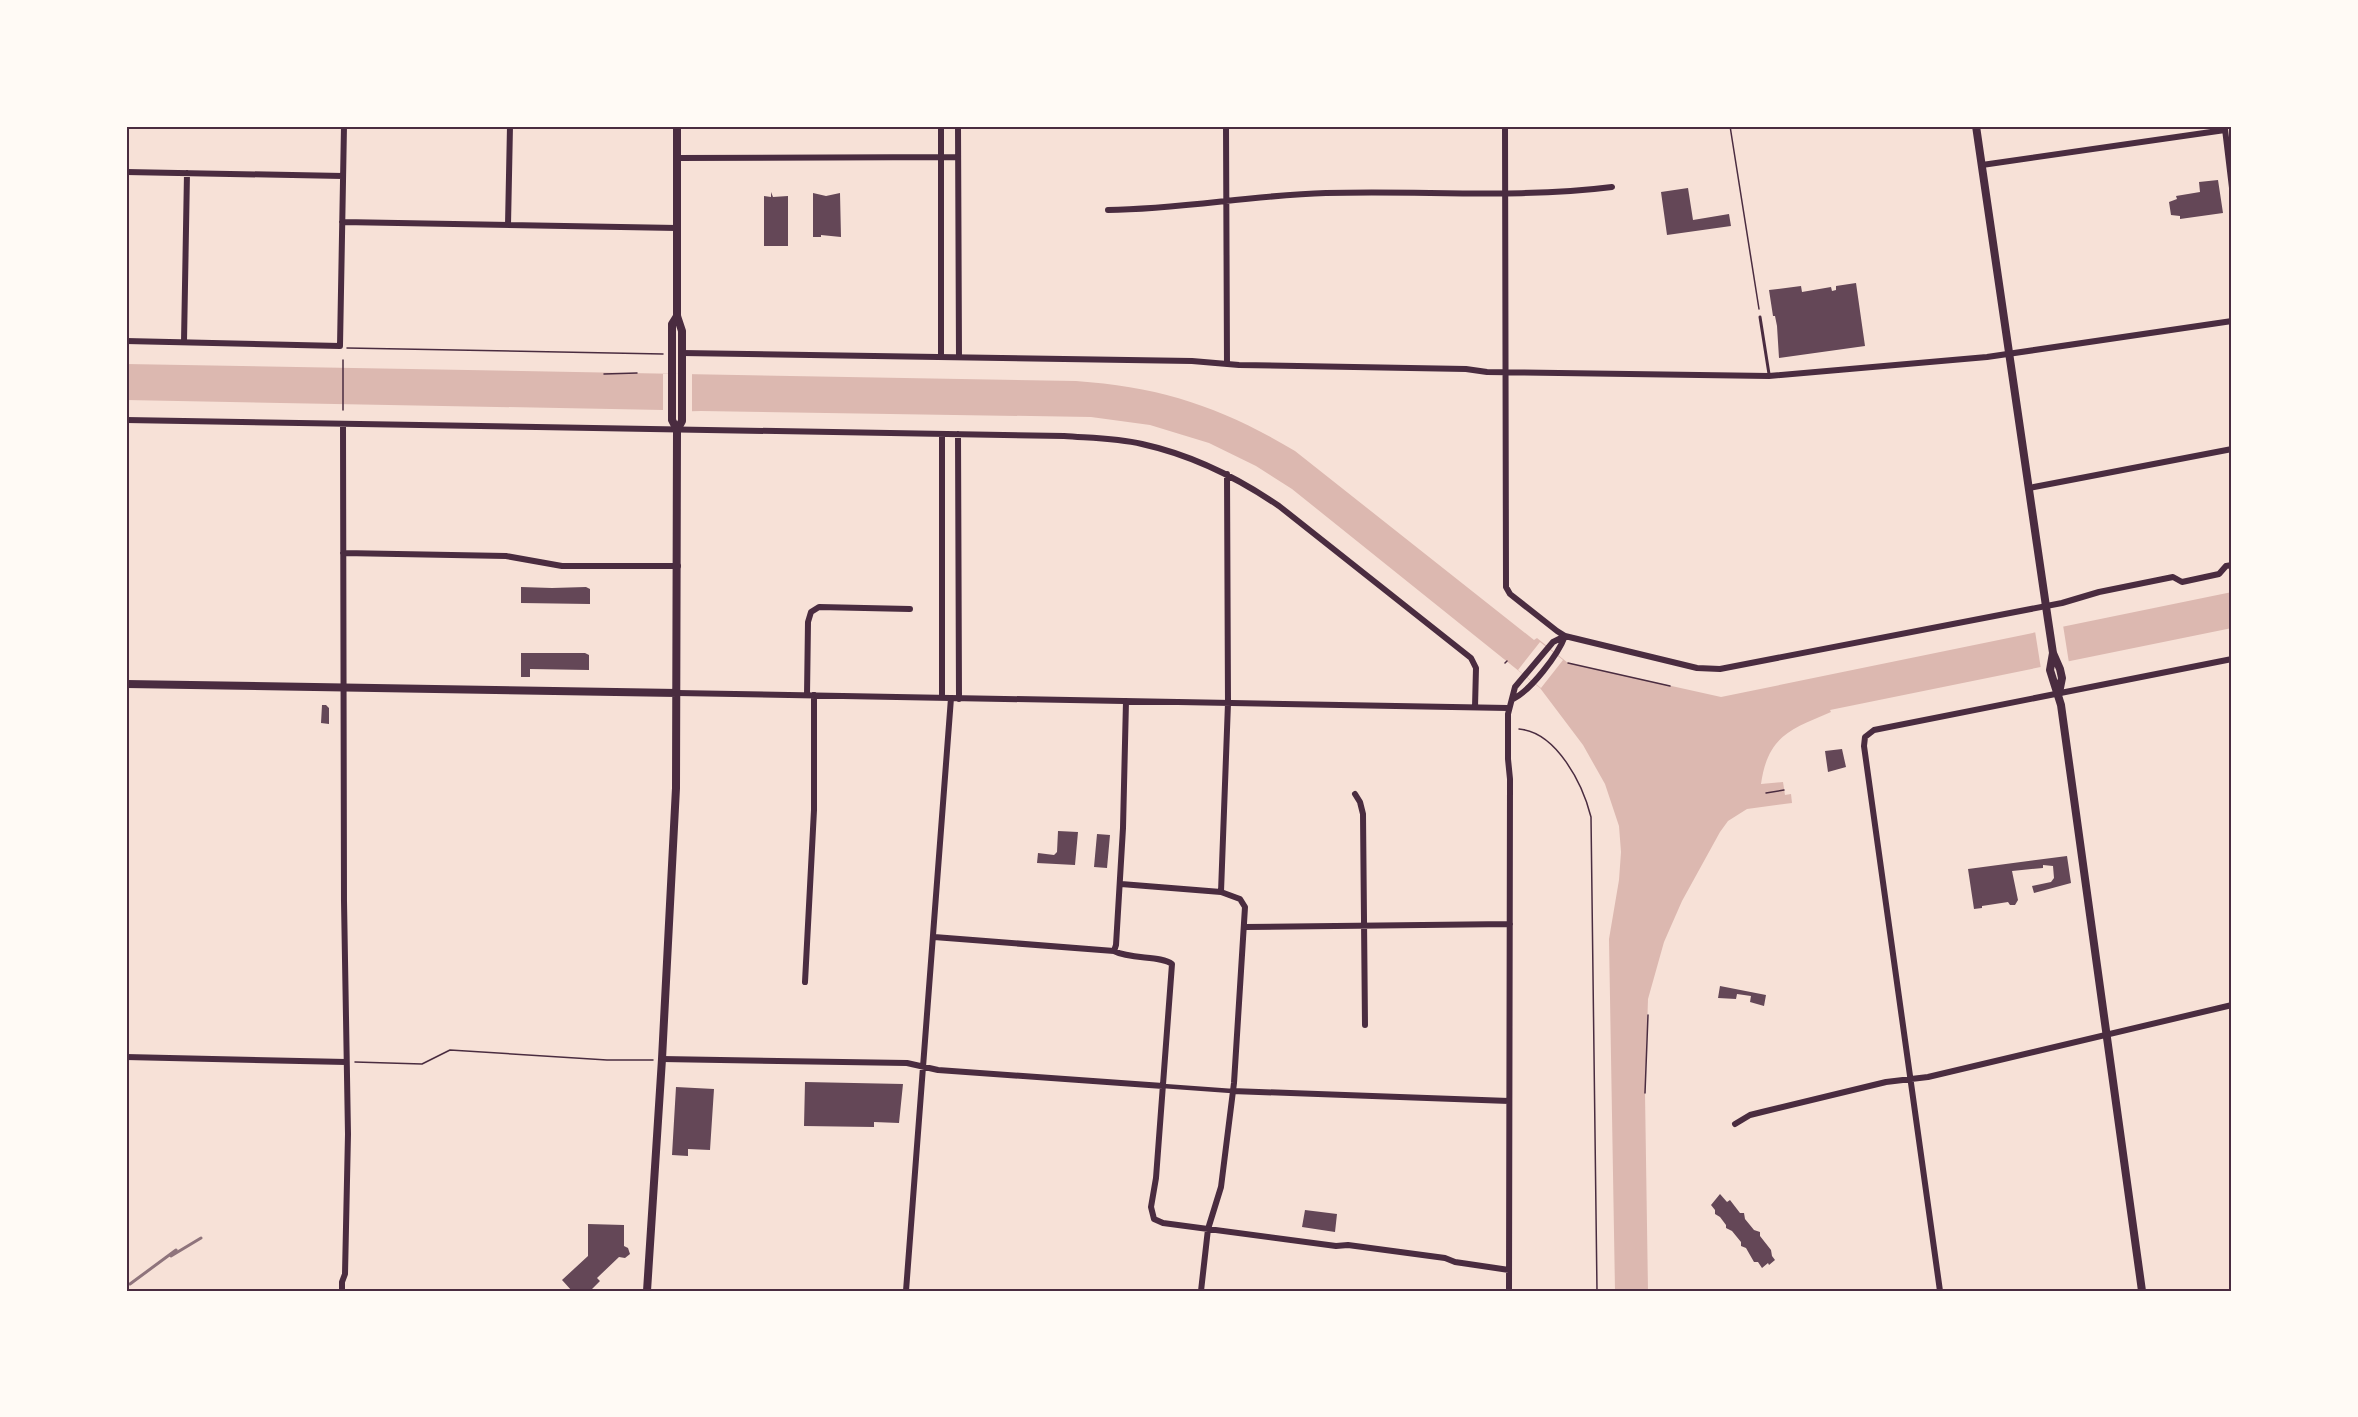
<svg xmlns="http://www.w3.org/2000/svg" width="2358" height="1417" viewBox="0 0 2358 1417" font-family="'Asap Condensed',sans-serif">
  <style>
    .water { fill: #dcb8b0 }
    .pier { fill: #f7e1d7 }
    .building { fill: #644757 }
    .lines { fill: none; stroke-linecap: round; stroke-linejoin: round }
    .path { stroke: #4a2c40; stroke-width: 1.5 }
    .service { stroke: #4a2c40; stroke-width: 3 }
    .pedestrian { stroke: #4a2c40; stroke-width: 4.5 }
    .minor { stroke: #4a2c40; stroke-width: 6 }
    .tertiary { stroke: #4a2c40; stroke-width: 8 }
    .rail { stroke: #8f747c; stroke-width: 3 }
    .neatline { fill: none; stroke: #4a2c40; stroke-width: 2 }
  </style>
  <rect width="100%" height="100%" fill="#f7e1d7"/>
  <path class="water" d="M 126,364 L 1076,381 C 1161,387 1222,407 1295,451 L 1534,640 L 1537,638 L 1568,663 L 1721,697 L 2232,592 L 2232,628 L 1830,710 L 1831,712 C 1789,730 1768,736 1761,784 L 1783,782 L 1785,795 L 1791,794 L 1792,803 L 1747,809 L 1728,821 L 1720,832 L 1682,901 L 1664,942 L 1648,999 L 1645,1093 L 1648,1291 L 1615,1291 L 1609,939 L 1619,880 L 1621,852 L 1619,826 L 1605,784 L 1583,745 L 1540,688 L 1292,489 L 1256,466 L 1209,443 L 1150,425 L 1091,417 L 701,411 L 663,412 L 663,410 L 126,400 Z"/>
  <path class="pier" d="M 663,374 L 692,374 L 692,412 L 663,412 Z
    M 2063,625 L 2069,663 L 2041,669 L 2035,631 Z
    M 1540,642 L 1563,660 L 1541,688 L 1518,670 Z"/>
  <path class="building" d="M 2218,180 L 2223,213 L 2180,219 L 2180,216 L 2171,215 L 2169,202 L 2177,199 L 2176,196 L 2200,192 L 2199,182 Z
    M 1688,188 L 1693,220 L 1729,214 L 1731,226 L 1667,235 L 1661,192 Z
    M 771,192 L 773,197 L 788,196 L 788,246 L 764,246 L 764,196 L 771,197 Z
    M 813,193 L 826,196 L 840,193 L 841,237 L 821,235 L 821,237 L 813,237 Z
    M 1856,283 L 1865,346 L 1779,358 L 1777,326 L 1775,316 L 1773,316 L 1769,290 L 1801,286 L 1802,292 L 1831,287 L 1832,291 L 1836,290 L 1836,286 Z
    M 521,587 L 552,588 L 586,587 L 590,589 L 590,604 L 521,603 Z
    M 521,653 L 585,653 L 589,655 L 589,670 L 530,669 L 530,677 L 521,677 Z
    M 322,705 L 326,705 L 329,708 L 329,724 L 321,723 Z
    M 1842,749 L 1846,767 L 1828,772 L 1825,751 Z
    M 1058,831 L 1078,832 L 1075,865 L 1037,863 L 1038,853 L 1054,855 L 1057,852 Z
    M 1097,834 L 1110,835 L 1107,868 L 1094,867 Z
    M 2067,856 L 2071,883 L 2034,893 L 2032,886 L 2051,882 L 2054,878 L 2053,866 L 2043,865 L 2043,868 L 2012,871 L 2018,900 L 2015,905 L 2010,905 L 2008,902 L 1982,906 L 1982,908 L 1974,909 L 1968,869 Z
    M 1720,986 L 1766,995 L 1764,1006 L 1750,1002 L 1751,996 L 1737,994 L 1736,999 L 1718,998 Z
    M 805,1082 L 903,1084 L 899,1123 L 874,1122 L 874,1127 L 804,1126 Z
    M 676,1087 L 714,1089 L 710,1150 L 688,1149 L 688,1156 L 672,1155 Z
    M 1720,1194 L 1727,1202 L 1730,1200 L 1740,1213 L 1744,1213 L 1745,1219 L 1754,1230 L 1760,1232 L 1760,1236 L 1771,1250 L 1772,1256 L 1775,1260 L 1769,1265 L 1768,1263 L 1762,1268 L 1758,1262 L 1754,1262 L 1746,1248 L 1741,1246 L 1741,1242 L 1732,1231 L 1726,1228 L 1726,1225 L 1720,1217 L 1715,1214 L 1715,1210 L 1711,1205 Z
    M 1305,1210 L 1337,1214 L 1335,1232 L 1302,1227 Z
    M 588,1224 L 624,1225 L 624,1246 L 628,1248 L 630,1254 L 625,1258 L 619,1257 L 597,1278 L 600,1281 L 590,1291 L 572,1291 L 562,1280 L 588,1256 Z"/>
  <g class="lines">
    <path class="path" d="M 1730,126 L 1759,309
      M 347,348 L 663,354
      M 343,360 L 343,410
      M 604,374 L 637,373
      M 1505,663 L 1507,661
      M 1568,663 L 1670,686
      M 1519,729 C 1557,732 1583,785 1591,817 L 1597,1291
      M 1766,793 L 1784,790
      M 355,1062 L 422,1064 L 450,1050 L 607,1060 L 653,1060
      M 1645,1093 L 1648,1015"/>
    <path class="service" d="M 1760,317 L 1769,374"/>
    <path class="pedestrian" d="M 1163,1086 L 1232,1091"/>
    <path class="minor" d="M 941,126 L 941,357
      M 958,126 L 959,357
      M 1226,126 L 1227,364
      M 1505,126 L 1506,587 L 1510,594 L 1557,631 L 1565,636 L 1697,668 L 1720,669 L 2062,603 L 2099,592 L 2173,577 L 2182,582 L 2219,574 L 2226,566 L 2232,565
      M 2225,129 L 2232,188
      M 677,158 L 958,157
      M 1982,165 L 2225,130
      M 126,172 L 343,176
      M 1108,210 C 1181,209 1253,195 1326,193 C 1421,190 1518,199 1612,187
      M 342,222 L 677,228
      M 508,225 L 510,126
      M 126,341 L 340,346 L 344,126
      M 184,342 L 187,173
      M 682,353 L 1192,361 L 1239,365 L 1466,369 L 1487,372 L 1769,376 L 1987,357 L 2232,321
      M 126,420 L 1064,436 C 1090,438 1117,438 1142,444 C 1192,455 1238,478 1279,506 L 1471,658 L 1476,668 L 1475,707
      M 942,434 L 942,698
      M 958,434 L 959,699
      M 2029,488 L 2232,449
      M 343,553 L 506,556 L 562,566 L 678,566
      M 677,693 L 1508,708
      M 807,695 L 808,622 L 811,612 L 819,607 L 910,609
      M 1513,699 C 1531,690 1558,655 1565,636
      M 1355,794 L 1360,802 L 1363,814 L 1365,1025
      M 1121,884 L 1221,892 L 1240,899 L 1245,907 L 1234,1083 L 1221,1187 L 1208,1229 L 1201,1291
      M 1221,892 L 1228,703 L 1227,474
      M 1245,927 L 1510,924
      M 934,937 L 1114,951 C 1131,960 1161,955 1172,964 L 1156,1178 L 1151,1207 L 1154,1219 L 1163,1223 L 1336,1246 L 1348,1245 L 1445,1258 L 1455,1262 L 1509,1270
      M 1114,951 L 1116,945 L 1123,828 L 1126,701
      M 805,982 L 814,810 L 814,695
      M 126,1057 L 346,1062
      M 662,1059 L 907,1063 L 938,1070 L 1163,1086
      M 1232,1091 L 1509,1101
      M 1735,1124 L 1750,1115 L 1762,1112 L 1886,1082 L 1928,1077 L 2232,1005
      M 342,1291 L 342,1282 L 345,1274 L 348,1134 L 344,901 L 343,424
      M 906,1291 L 951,698
      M 1509,1291 L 1510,779 L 1508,759 L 1508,714 L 1515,687 L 1553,642 L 1565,636
      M 1940,1291 L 1864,746 L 1865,737 L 1874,730 L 2232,659"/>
    <path class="tertiary" d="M 1976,126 L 2048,620 L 2053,653 L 2060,669 L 2062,678 L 2059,693
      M 677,316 L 672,324 L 672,420 L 677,430
      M 2053,653 L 2050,670 L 2061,705 L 2142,1291
      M 126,684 L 677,693
      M 647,1291 L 662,1059 L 676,788 L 677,430 L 682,421 L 682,331 L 677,316 L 677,126"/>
    <path class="rail" d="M 171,1256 L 201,1238
      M 130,1284 L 176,1250"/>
  </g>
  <rect width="2358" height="1417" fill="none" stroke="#fffaf5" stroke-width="255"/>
  <rect x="128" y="128" width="2102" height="1162" class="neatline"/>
</svg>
